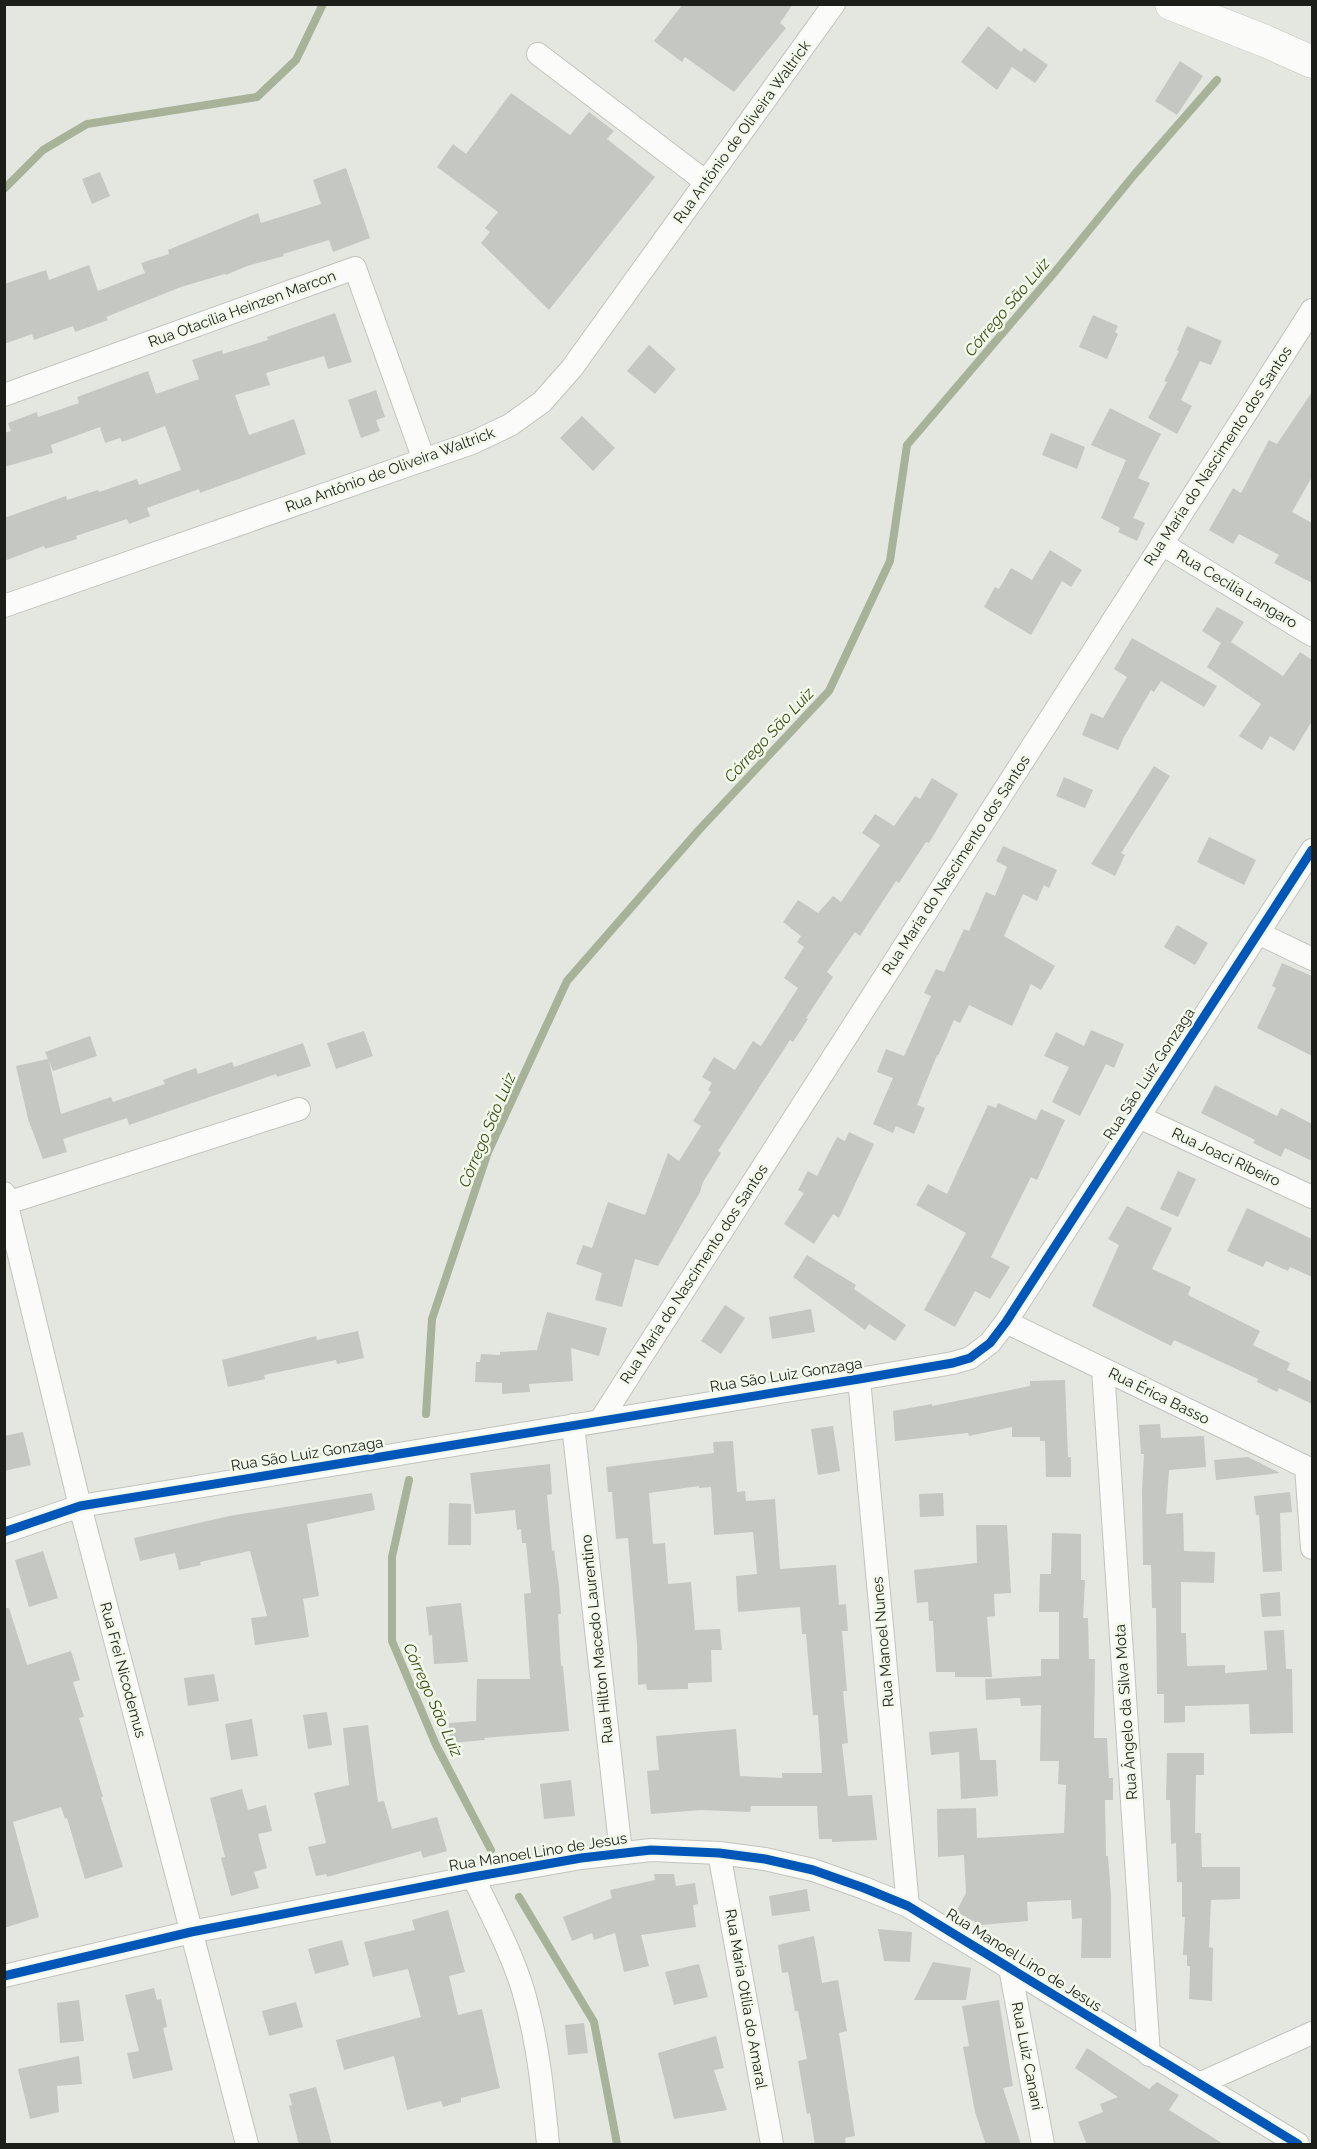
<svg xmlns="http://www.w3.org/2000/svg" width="1317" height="2149" viewBox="0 0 1317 2149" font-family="Raleway,sans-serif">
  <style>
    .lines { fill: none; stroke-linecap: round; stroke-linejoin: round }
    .stream { stroke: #a8b299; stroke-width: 8 }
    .building { fill: #c5c7c2 }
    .street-casing { stroke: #c1c3bd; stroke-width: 24 }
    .secondary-casing { stroke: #c1c3bd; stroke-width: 33 }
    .street { stroke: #fbfbfa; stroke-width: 22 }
    .secondary { stroke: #fbfbfa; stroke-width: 32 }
    .cycleway-casing { stroke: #f2f8ea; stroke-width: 13 }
    .cycleway { stroke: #0057b8; stroke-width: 9 }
    .labels { text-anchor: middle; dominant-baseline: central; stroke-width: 5; stroke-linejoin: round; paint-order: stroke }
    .street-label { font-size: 15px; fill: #1c1e19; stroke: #f2f8ea }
    .water-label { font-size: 16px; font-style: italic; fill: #394a15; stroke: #f2f8ea }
  </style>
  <rect width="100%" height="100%" fill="#e4e7e0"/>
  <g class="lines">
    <path class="stream" d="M 4,189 L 43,150 L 87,124 L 257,97 L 296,60 L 323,4
      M 426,1414 L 432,1319 L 488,1152 L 567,981 L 698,831 L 829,691 L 890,561 L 907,445 L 1054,273 L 1134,175 L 1217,80
      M 409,1480 L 392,1557 L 392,1641 L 436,1745 L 491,1850
      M 519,1897 L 594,2022 L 617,2144"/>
  </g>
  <path class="building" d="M 683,4 L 793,4 L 780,23 L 786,28 L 734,92 L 685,57 L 682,62 L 654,41 Z
    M 988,26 L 1021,52 L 1024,48 L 1048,65 L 1035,83 L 1012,67 L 997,90 L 961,62 Z
    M 1180,61 L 1203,76 L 1177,115 L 1155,101 Z
    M 511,93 L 570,135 L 589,112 L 614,131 L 607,139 L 655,177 L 549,310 L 481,243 L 490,232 L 485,228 L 498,212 L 437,167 L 453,144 L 466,154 Z
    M 346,168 L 370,238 L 333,252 L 329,240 L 283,254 L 284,256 L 247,266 L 226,275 L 225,274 L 181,287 L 106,317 L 108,320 L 75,332 L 73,326 L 34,340 L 32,334 L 4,344 L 4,284 L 46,270 L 49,280 L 89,265 L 98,291 L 145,273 L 141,263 L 169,254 L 168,250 L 258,213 L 261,223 L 321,204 L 313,180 Z
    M 100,172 L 110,196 L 92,204 L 82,179 Z
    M 335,313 L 352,362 L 328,369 L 324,356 L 266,373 L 270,385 L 235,395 L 249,435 L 294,419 L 306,454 L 200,493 L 199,489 L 147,508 L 150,516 L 129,524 L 127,519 L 76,536 L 77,539 L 45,549 L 44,546 L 4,561 L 4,518 L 66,496 L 67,500 L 98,490 L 99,492 L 137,479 L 139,485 L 181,470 L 165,426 L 122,442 L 120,438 L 105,443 L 100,427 L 51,445 L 53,453 L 4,467 L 4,433 L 11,431 L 8,423 L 37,412 L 38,417 L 79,403 L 77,397 L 148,371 L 156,394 L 199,379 L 192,360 L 222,350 L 223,354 L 268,340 L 267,337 Z
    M 1093,315 L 1118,326 L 1115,332 L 1118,334 L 1107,359 L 1079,347 Z
    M 1187,326 L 1222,341 L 1211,365 L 1200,361 L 1181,400 L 1192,406 L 1177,434 L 1148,418 L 1167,382 L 1164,381 L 1179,351 L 1177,350 Z
    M 649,345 L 676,369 L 655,394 L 627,371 Z
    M 376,390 L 385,417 L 376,420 L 380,431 L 361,438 L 348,400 Z
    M 1312,392 L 1312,477 L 1292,512 L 1312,523 L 1312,583 L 1274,563 L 1279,555 L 1239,534 L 1233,544 L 1209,530 L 1233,488 L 1241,493 L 1269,440 L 1277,444 Z
    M 1110,408 L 1161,434 L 1138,478 L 1150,483 L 1133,518 L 1145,523 L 1137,541 L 1118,532 L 1120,528 L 1101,518 L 1126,460 L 1091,445 Z
    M 582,416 L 615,448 L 593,471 L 560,438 Z
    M 1051,433 L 1085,447 L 1077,469 L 1042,455 Z
    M 1050,550 L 1082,570 L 1071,587 L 1062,581 L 1031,635 L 984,607 L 995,587 L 999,589 L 1011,568 L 1032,580 Z
    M 1217,607 L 1244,622 L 1231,642 L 1283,676 L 1300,652 L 1312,660 L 1312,721 L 1294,751 L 1270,736 L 1262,750 L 1239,736 L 1261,704 L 1207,667 L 1221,643 L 1202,631 Z
    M 1132,638 L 1217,686 L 1204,707 L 1161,681 L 1154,692 L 1151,690 L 1124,737 L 1118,750 L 1082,735 L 1091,713 L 1103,718 L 1127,677 L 1114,669 Z
    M 1154,766 L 1170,776 L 1121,853 L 1125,855 L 1115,876 L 1091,864 Z
    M 1064,777 L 1093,790 L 1085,808 L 1056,796 Z
    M 932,778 L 958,794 L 929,843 L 926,842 L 899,883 L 896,881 L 860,936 L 855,932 L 827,972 L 833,977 L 806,1018 L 808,1019 L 793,1042 L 790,1040 L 718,1151 L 721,1153 L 703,1182 L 700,1192 L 658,1266 L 635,1259 L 622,1307 L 595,1300 L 602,1273 L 576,1264 L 583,1245 L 592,1248 L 608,1202 L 645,1215 L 668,1153 L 679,1161 L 701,1126 L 693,1121 L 711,1092 L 708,1090 L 712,1083 L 702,1077 L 714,1057 L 735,1070 L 753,1041 L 761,1046 L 798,988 L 784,978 L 804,947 L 797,942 L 801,936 L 783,922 L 798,900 L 818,913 L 833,896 L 841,902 L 880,845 L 862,833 L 875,814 L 894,826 L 915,796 L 920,799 Z
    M 1209,837 L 1256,860 L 1244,885 L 1197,862 Z
    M 1003,846 L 1057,870 L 1049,888 L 1044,885 L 1037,901 L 1023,894 L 1004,936 L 1055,966 L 1041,990 L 1031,984 L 1012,1026 L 969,1005 L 960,1023 L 954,1020 L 938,1056 L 937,1055 L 917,1105 L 925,1108 L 914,1134 L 896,1126 L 893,1133 L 873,1124 L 893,1078 L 877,1072 L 886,1049 L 904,1056 L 931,996 L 924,993 L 936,969 L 944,972 L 964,929 L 969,931 L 986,892 L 995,896 L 1007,867 L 996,861 Z
    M 1177,925 L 1208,943 L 1195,965 L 1164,947 Z
    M 1282,963 L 1312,976 L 1312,1056 L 1257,1028 L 1276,988 L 1272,986 Z
    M 1091,1030 L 1124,1044 L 1114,1068 L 1106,1064 L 1080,1116 L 1052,1102 L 1069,1067 L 1044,1056 L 1056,1032 L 1084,1046 Z
    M 364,1031 L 373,1056 L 336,1069 L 327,1043 Z
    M 90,1036 L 97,1056 L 53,1071 L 49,1061 L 61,1114 L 111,1097 L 113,1102 L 165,1084 L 163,1080 L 196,1068 L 198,1074 L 232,1062 L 234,1067 L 303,1043 L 311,1066 L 277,1077 L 276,1074 L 129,1125 L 127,1118 L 63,1139 L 67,1152 L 43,1159 L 28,1119 L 16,1066 L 48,1059 L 45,1052 Z
    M 1215,1085 L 1277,1116 L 1281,1108 L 1312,1124 L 1312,1161 L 1285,1148 L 1281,1157 L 1253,1143 L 1255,1140 L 1201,1113 Z
    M 998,1103 L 1036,1120 L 1041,1109 L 1065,1120 L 1037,1180 L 1031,1177 L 991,1257 L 1010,1267 L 990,1299 L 975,1291 L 955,1327 L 924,1310 L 966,1233 L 916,1205 L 928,1184 L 947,1194 L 988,1105 L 996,1108 Z
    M 849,1132 L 874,1144 L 839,1218 L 833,1214 L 814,1244 L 784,1224 L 804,1193 L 798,1190 L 808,1171 L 817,1176 L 837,1137 L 845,1141 Z
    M 1178,1171 L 1196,1179 L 1178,1217 L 1160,1209 Z
    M 1127,1206 L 1172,1228 L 1152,1269 L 1191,1287 L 1188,1295 L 1260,1331 L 1253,1345 L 1290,1363 L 1287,1370 L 1312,1382 L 1312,1404 L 1279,1388 L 1277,1392 L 1257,1382 L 1258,1379 L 1174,1340 L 1171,1346 L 1092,1306 L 1119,1245 L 1108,1239 Z
    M 1247,1208 L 1312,1239 L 1312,1277 L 1290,1267 L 1288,1271 L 1266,1261 L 1263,1267 L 1227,1251 Z
    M 807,1255 L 856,1285 L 854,1289 L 906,1325 L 895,1341 L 869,1324 L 865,1330 L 793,1277 Z
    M 725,1305 L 745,1318 L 721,1354 L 701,1341 Z
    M 811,1309 L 815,1332 L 772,1339 L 769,1317 Z
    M 547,1312 L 607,1328 L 599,1356 L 571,1348 L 573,1381 L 529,1384 L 530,1392 L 502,1394 L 502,1383 L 475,1382 L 476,1362 L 480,1362 L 481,1354 L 500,1355 L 500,1352 L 537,1350 Z
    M 358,1331 L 364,1358 L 337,1364 L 336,1360 L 264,1375 L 265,1379 L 228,1387 L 222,1360 L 316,1336 L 317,1340 Z
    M 1065,1380 L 1068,1457 L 1071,1457 L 1071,1477 L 1046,1477 L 1045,1441 L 1040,1441 L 1040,1437 L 1012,1437 L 1012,1427 L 969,1436 L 968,1433 L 895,1441 L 893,1411 L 932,1404 L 932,1406 L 1030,1386 L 1030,1381 Z
    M 1160,1424 L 1161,1438 L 1204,1436 L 1206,1467 L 1169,1470 L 1166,1514 L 1183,1513 L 1184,1551 L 1215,1552 L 1214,1583 L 1181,1582 L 1181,1633 L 1186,1633 L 1187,1666 L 1225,1665 L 1225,1673 L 1267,1670 L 1264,1631 L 1284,1630 L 1286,1669 L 1292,1669 L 1293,1733 L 1250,1734 L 1249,1704 L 1185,1706 L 1185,1722 L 1164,1723 L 1164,1694 L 1157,1694 L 1156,1608 L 1152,1608 L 1151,1565 L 1143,1565 L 1142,1491 L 1144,1454 L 1141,1454 L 1139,1425 Z
    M 833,1426 L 840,1471 L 818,1475 L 811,1429 Z
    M 23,1432 L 31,1465 L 4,1471 L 4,1436 Z
    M 733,1441 L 737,1492 L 745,1491 L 746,1501 L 775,1499 L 780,1569 L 836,1565 L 839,1605 L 846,1604 L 848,1631 L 842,1631 L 847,1691 L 843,1691 L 848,1743 L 842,1744 L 848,1796 L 872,1795 L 877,1840 L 832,1842 L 832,1839 L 819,1839 L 817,1806 L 751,1806 L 750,1812 L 701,1810 L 651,1814 L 647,1771 L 659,1770 L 656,1736 L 736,1729 L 740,1776 L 782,1778 L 782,1773 L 822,1773 L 818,1715 L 813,1715 L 806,1634 L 802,1634 L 800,1607 L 738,1612 L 736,1576 L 757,1574 L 753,1532 L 714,1535 L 711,1487 L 699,1488 L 699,1486 L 649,1493 L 653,1544 L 665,1543 L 668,1584 L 691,1582 L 695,1630 L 720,1629 L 722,1650 L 711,1650 L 712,1682 L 688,1683 L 688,1689 L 647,1690 L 646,1684 L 638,1685 L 637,1644 L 628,1538 L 616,1539 L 612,1492 L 608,1492 L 606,1467 L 714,1453 L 713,1442 Z
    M 1248,1457 L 1280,1473 L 1216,1480 L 1214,1460 Z
    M 550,1464 L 552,1494 L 547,1495 L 552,1551 L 554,1550 L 559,1586 L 561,1614 L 558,1614 L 561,1666 L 563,1666 L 569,1731 L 484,1738 L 485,1740 L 450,1743 L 449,1723 L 476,1721 L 477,1679 L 530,1679 L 524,1594 L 531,1593 L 526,1543 L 522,1543 L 521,1529 L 517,1530 L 515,1510 L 475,1514 L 470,1473 Z
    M 1290,1492 L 1292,1512 L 1280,1513 L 1282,1571 L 1263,1572 L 1259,1515 L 1256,1515 L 1254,1496 Z
    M 372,1493 L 375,1510 L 307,1524 L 319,1596 L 303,1599 L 309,1637 L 255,1645 L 251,1618 L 267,1616 L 250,1551 L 200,1562 L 201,1565 L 179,1570 L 175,1553 L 140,1561 L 134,1538 L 229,1516 Z
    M 943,1493 L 944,1516 L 920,1517 L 919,1494 Z
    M 449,1503 L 471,1504 L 471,1545 L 448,1545 Z
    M 976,1525 L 1007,1525 L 1011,1593 L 994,1594 L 995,1616 L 987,1617 L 992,1677 L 955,1677 L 955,1672 L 936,1672 L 933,1621 L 929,1621 L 928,1602 L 917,1603 L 914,1570 L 977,1563 Z
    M 1052,1533 L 1081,1534 L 1081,1580 L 1085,1580 L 1083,1618 L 1088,1618 L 1089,1659 L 1095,1659 L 1094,1738 L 1107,1738 L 1109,1778 L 1113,1778 L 1113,1800 L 1105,1800 L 1106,1856 L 1108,1856 L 1111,1896 L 1111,1958 L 1081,1958 L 1082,1918 L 1072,1919 L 1071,1900 L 1027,1902 L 1028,1921 L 981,1925 L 956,1912 L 966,1893 L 964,1855 L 938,1857 L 937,1809 L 976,1808 L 977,1838 L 1064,1833 L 1066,1785 L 1058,1784 L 1059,1761 L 1040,1761 L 1041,1705 L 1021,1706 L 1020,1698 L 986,1700 L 985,1679 L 1041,1676 L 1041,1659 L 1059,1659 L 1059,1612 L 1039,1612 L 1040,1574 L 1051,1574 Z
    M 43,1551 L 58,1598 L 29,1607 L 15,1560 Z
    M 1280,1592 L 1281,1616 L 1262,1617 L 1260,1594 Z
    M 461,1603 L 468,1662 L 434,1664 L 432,1635 L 429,1636 L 426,1607 Z
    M 4,1608 L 9,1608 L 27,1665 L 71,1651 L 80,1680 L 73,1682 L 84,1717 L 79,1718 L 103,1797 L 101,1797 L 123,1867 L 85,1879 L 67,1818 L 65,1819 L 61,1807 L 13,1822 L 39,1917 L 4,1928 Z
    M 214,1674 L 219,1701 L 188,1706 L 184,1678 Z
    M 327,1712 L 332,1745 L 308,1749 L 303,1715 Z
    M 252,1719 L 258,1756 L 231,1760 L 225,1724 Z
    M 368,1725 L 378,1802 L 384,1801 L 392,1829 L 437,1817 L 447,1851 L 423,1858 L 421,1851 L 327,1877 L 326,1874 L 316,1876 L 308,1847 L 326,1843 L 314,1793 L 349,1785 L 343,1728 Z
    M 977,1728 L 980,1760 L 996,1760 L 998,1796 L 961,1799 L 959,1752 L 931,1755 L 929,1732 Z
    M 1167,1753 L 1204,1753 L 1204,1775 L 1196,1775 L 1195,1833 L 1201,1833 L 1202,1867 L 1240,1867 L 1240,1899 L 1211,1900 L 1209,1947 L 1213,1948 L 1212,2001 L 1189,1999 L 1190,1966 L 1187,1966 L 1187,1955 L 1183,1955 L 1185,1917 L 1182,1917 L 1182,1882 L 1177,1882 L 1176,1843 L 1171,1844 L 1170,1800 L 1166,1800 Z
    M 571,1780 L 575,1816 L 544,1819 L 540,1784 Z
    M 242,1789 L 248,1810 L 266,1805 L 272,1831 L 258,1834 L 267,1868 L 254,1872 L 259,1888 L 231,1896 L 221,1858 L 225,1857 L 210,1798 Z
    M 654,1874 L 674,1874 L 676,1886 L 695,1883 L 698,1904 L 693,1905 L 696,1927 L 641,1935 L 649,1966 L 624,1972 L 615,1933 L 594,1940 L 592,1933 L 572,1941 L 563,1917 L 612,1898 L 610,1890 L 655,1880 Z
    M 807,1889 L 810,1911 L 772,1916 L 769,1896 Z
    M 448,1910 L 465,1972 L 449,1976 L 458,2015 L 482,2009 L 500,2088 L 461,2098 L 461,2102 L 443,2107 L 441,2101 L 407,2110 L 394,2056 L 344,2070 L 336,2040 L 421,2017 L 408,1969 L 373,1977 L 364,1942 L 415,1930 L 412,1920 Z
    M 878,1929 L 912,1932 L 910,1962 L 884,1961 Z
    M 814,1936 L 822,1983 L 838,1980 L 847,2031 L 839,2033 L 855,2136 L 845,2138 L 846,2145 L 815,2145 L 810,2113 L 807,2114 L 798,2061 L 807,2059 L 798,2011 L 795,2011 L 788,1972 L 782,1973 L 778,1945 Z
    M 342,1940 L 349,1965 L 315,1974 L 308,1949 Z
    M 933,1962 L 971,1968 L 966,2000 L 914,2000 Z
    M 699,1964 L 708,1997 L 674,2005 L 665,1972 Z
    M 154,1988 L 157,2000 L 161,1999 L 167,2027 L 163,2028 L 173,2070 L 133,2079 L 127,2053 L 139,2051 L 125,1995 Z
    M 79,2000 L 84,2041 L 60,2043 L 57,2003 Z
    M 999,2000 L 1013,2086 L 1003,2088 L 1021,2145 L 986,2145 L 975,2112 L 963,2047 L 969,2046 L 962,2006 Z
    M 296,2002 L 303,2027 L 269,2036 L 262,2011 Z
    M 584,2023 L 588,2053 L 568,2055 L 565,2025 Z
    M 716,2036 L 724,2068 L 714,2070 L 727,2110 L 674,2119 L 658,2053 Z
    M 1087,2048 L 1149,2089 L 1157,2082 L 1179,2095 L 1169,2110 L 1225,2145 L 1087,2145 L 1078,2122 L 1103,2112 L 1100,2104 L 1118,2097 L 1075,2068 Z
    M 79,2056 L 82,2084 L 57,2086 L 59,2112 L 30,2119 L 18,2069 Z
    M 316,2087 L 332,2145 L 299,2145 L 289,2106 L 292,2105 L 289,2094 Z"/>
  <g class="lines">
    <defs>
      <path id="street" d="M 538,54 L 706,182
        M 4,395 L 355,268 L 424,460
        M 1162,544 L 1312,635
        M 4,606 L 472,443 L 510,425 L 542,402 L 572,368 L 834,4
        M 1258,933 L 1312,959
        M 1139,1117 L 1312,1197
        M 4,1193 L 80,1506 L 247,2144
        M 7,1203 L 299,1109
        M 1006,1322 L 1312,1470
        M 1103,1369 L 1149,2055
        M 859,1379 L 908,1906
        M 600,1421 L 1312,310
        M 573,1425 L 621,1853
        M 1306,1467 L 1312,1548
        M 4,1532 L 80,1506 L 859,1379 L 953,1363 L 970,1358 L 990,1343 L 1006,1322 L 1312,850
        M 719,1853 L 772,2144
        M 473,1877 C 491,1914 511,1951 523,1990 C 538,2041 543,2092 548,2144
        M 1010,1968 L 1043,2144
        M 4,1976 L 191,1932 L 473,1877 L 581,1858 L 651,1850 L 719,1853 L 765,1859 L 813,1870 L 864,1888 L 908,1906 L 1298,2144
        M 1199,2084 L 1312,2033"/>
      <path id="secondary" d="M 1171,4 L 1265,41 L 1312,62"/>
    </defs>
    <use href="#street" class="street-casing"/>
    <use href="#secondary" class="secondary-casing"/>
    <use href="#street" class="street"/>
    <use href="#secondary" class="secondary"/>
    <defs>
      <path id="cycleway" d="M 4,1532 L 80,1506 L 859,1379 L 953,1363 L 970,1358 L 990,1343 L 1006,1322 L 1312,850
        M 4,1976 L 191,1932 L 473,1877 L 581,1858 L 651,1850 L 719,1853 L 765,1859 L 813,1870 L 864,1888 L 908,1906 L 1298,2144"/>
    </defs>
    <use href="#cycleway" class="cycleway-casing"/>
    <use href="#cycleway" class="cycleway"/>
  </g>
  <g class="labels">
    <g class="street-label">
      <text transform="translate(742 132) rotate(-54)">Rua Antônio de Oliveira Waltrick</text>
      <text transform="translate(242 309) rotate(-20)">Rua Otacília Heinzen Marcon</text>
      <text transform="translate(1218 456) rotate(-57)">Rua Maria do Nascimento dos Santos</text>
      <text transform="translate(390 470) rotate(-20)">Rua Antônio de Oliveira Waltrick</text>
      <text transform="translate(1237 589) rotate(31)">Rua Cecília Langaro</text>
      <text transform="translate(956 865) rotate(-57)">Rua Maria do Nascimento dos Santos</text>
      <text transform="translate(1149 1074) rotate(-57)">Rua São Luiz Gonzaga</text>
      <text transform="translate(1226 1157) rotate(25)">Rua Joaci Ribeiro</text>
      <text transform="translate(694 1274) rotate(-57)">Rua Maria do Nascimento dos Santos</text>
      <text transform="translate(786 1375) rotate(-9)">Rua São Luiz Gonzaga</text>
      <text transform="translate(1159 1396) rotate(26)">Rua Érica Basso</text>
      <text transform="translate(307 1454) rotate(-9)">Rua São Luiz Gonzaga</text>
      <text transform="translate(597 1639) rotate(-96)">Rua Hilton Macedo Laurentino</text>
      <text transform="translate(883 1642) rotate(-95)">Rua Manoel Nunes</text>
      <text transform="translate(123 1670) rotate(75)">Rua Frei Nicodemus</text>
      <text transform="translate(1126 1712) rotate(-94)">Rua Ângelo da Silva Mota</text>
      <text transform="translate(538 1852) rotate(-9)">Rua Manoel Lino de Jesus</text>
      <text transform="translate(1024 1960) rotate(32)">Rua Manoel Lino de Jesus</text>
      <text transform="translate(746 1999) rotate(80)">Rua Maria Otília do Amaral</text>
      <text transform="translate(1027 2056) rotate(79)">Rua Luiz Canani</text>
    </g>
    <g class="water-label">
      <text transform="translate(1007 307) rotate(-50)">Córrego São Luiz</text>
      <text transform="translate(769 735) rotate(-47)">Córrego São Luiz</text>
      <text transform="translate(487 1130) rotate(-67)">Córrego São Luiz</text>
      <text transform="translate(433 1700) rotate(66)">Córrego São Luiz</text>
    </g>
  </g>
  <rect width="1317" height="2149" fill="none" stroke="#1c1e19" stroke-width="12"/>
</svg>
